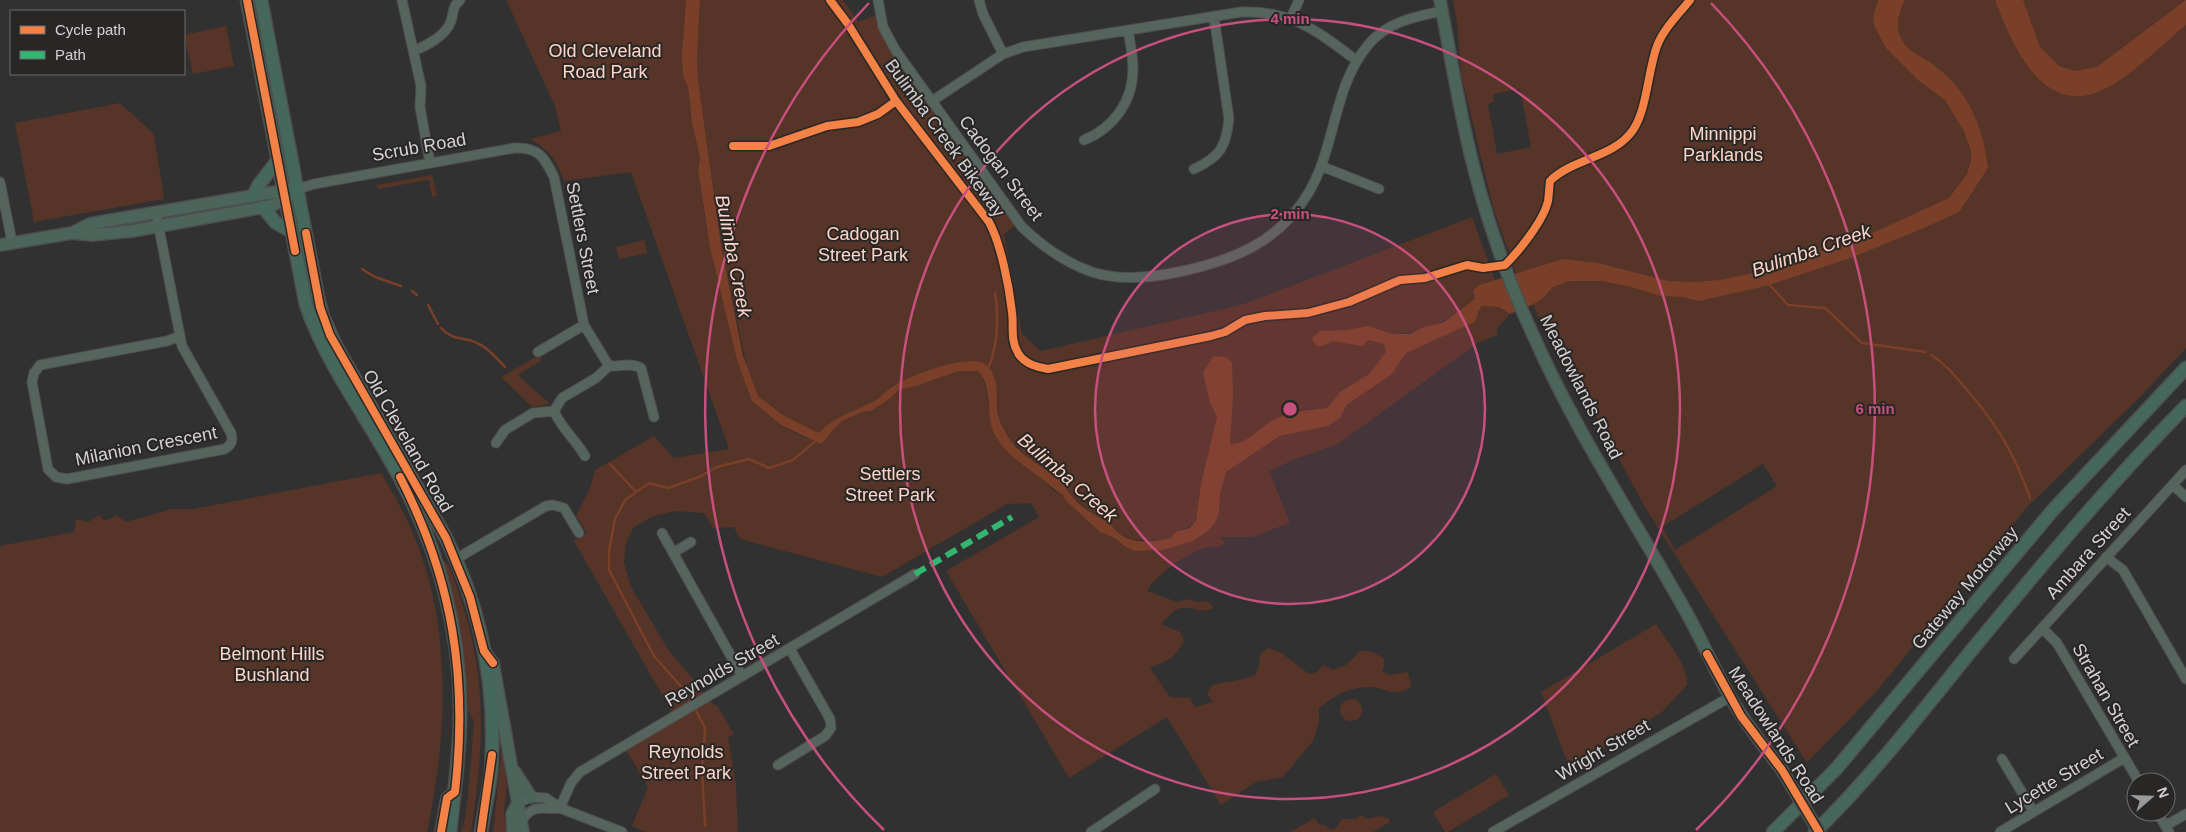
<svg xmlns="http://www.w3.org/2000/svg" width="2186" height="832" font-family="Helvetica,sans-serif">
  <rect width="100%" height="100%" fill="#323131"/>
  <path fill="#563427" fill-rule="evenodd" d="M506,0H686L683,76L688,88L692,123L700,158L698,170L705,218L717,278L752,401L781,425L800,435L808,438L830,435L842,421L862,412L871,411L891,398L898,390L916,386L959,371H978L982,375L987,391L990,421L1053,490L1063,495L1066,501L1100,532L1116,539L1124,546L1134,551L1164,550L1193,541L1207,532L1215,523L1219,513L1220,495L1225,472L1280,436L1328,426L1340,418L1347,405L1392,374L1406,353L1478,312L1482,306L1499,307L1510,314L1497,329V335L1476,344L1338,444L1298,458L1269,471L1290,523L1252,537H1220L1225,543L1221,546C1216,547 1211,546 1206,548C1189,551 1154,576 1147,591L1177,602L1188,599L1197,602L1207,601L1214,608C1201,615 1188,603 1176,610C1171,613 1165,620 1161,624L1180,632L1184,640C1176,658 1168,661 1150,668L1170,697L1190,698L1195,707L1213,702L1207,694L1211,686C1225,680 1241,682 1255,675L1259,665L1260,654L1268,648L1280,652L1309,674L1317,672L1323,665L1333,670L1346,665L1360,651H1371L1383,658L1385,664L1382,671L1389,675L1408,672L1411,687C1389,699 1386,686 1369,687C1345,688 1337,695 1319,708V722L1313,741L1283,777L1256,782L1221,805L1167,717L1069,778L946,571L1039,517L1031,503L1007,504L882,577L740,539L734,527L713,528L704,513L676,511L653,516L633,528L626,543L624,562L631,587L669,651L699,686L705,698L718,707L734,734L728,737L736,784L738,832H646L632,826L648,787L624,746L674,716L574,541L587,533L576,516L590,488L595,470L654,436L674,458L729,449L631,172L564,181C556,159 550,151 530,139L561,131L555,106Z
    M700,0H843L858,21L880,15L883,27L1019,222L1004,234L1022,334L1041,351L1241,305L1472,217L1495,280L1479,285L1473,289L1476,299C1452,318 1423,334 1392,334L1387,352L1369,374L1340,392L1327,408L1303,410L1238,444L1230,445L1198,511C1195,526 1188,528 1175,532L1171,538L1165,540H1140L1130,539L1120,534L1114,527L1099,519L1072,496L1063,483L1046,469L1037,466L1011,441L999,418L993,375L978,361L892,386L882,396L819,433L783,415L758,396L748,373L721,245L698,80L697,57Z
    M1453,0H2186V348L2140,397L2027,507L1875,693L1807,763L1646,509L1552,335L1545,332L1533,305L1522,290L1493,207L1461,74L1457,23ZM1520,89L1531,147L1497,154L1488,104L1494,102L1493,94ZM1763,464L1777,486L1675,550L1662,527Z
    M226,26L234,66L193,74L184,35Z
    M120,103L154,134L164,199L34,222L15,123Z
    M432,175L437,196L432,197L429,180L378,189L377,185Z
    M644,240L647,253L619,259L616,247Z
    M539,355L542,360L518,375L550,404L532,407L501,377Z
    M381,473C389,487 398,501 405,516C453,613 449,729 427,832H0V546L74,532L76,519L88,522L99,515L104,520L113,518L116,515L126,522L172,509H193Z
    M443,560C452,566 455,584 459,594C488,677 484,747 471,832H461L465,819L469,785L474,721L468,710L466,673L460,627Z
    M1656,624C1667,642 1688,664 1687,685L1662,712L1609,744L1571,772L1541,692Z
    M1340 710a11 11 0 1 1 22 0a11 11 0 1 1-22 0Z
    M502,749L507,786L504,812L506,832H493Z
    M1496,774L1509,795L1448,832H1445L1433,812Z
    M1362,815L1367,819L1378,816L1388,818L1390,822L1373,832H1290L1315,818L1319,825H1325L1331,830L1335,829L1342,819H1356Z"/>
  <path fill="#793f29" d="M686,0H700L697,57L698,80L721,245L743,356L758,396L783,415L819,433C834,416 855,412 874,401C882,397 887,389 895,385C911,375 970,353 985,364C1002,377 994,401 999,418C1001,424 1006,432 1009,438C1019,455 1044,467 1058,479C1065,484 1067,491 1072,496C1084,510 1095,515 1109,523C1113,526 1116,531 1120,534C1132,544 1157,542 1171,538L1175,532L1190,528L1196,520L1201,484L1217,417L1210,402L1203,373L1213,356L1226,357L1232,363L1233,395L1230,444C1246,445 1260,427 1274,420C1289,411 1309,410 1327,408L1340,392L1369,374L1386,352L1384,344L1369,340L1362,346L1332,341L1323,346H1316L1312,338L1320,331L1347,330L1368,326L1392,334H1410L1421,328L1444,322L1475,299L1473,290L1479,285L1563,259L1598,263L1668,281L1694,282L1720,280L1758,272L1866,236L1949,198L1967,174L1971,161V151L1964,131L1945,100L1918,80L1886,48L1874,25L1873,17L1878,0H1905C1899,12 1894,27 1902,40C1908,52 1925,58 1935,66C1968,90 1984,129 1988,168L1959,212L1926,227L1851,258L1766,286L1699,301L1682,297L1660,296L1631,287L1602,281H1570L1553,287L1543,298L1532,305L1510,314L1499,307L1482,306L1478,312L1476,320L1472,323L1406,353L1392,374L1347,405L1340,418L1328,426L1280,436L1226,472L1220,495L1219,513L1215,523L1207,532L1193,541L1164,550L1134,551L1124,546L1116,539L1100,532L1066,501L1063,495C1054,490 1049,484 1041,478C1021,464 993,446 990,419C988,402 990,384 978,371H959L916,386L898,390L891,398L871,411L862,412L842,421L821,444L781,425L752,401L737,360L710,247L698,170L700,158L692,123L688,88L683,76L682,56Z
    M1995,0H2023L2040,47L2059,66L2075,71L2097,67L2186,0V25C2160,46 2127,82 2095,93C2039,113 2010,39 1995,0Z"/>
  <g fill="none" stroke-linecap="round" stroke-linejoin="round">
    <path stroke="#793f29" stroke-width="2.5" d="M362,269L375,277L401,286
      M1768,283L1788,305L1825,308L1862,343L1925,352
      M412,291L417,295
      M428,305L438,324
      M441,328C454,342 463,336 477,343C488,347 497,359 505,367
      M1931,355C1946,364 1956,377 1967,390C1997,424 2015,455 2030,498
      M988,369C998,345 999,318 995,292
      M610,464L636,492
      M705,826L702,770L705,728L687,693L654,656L609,570V551L615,519L625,500L649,483L668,488L699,477L717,467L749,459L769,468L793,460L817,440"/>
    <g stroke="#4f4e4e" stroke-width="11">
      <path id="minor" d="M402,0L421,86L420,107L430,163
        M878,0L883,27L896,51L1022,227C1042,246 1066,263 1092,272C1120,281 1150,278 1178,272C1232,261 1280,242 1309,192C1336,146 1333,87 1368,45C1387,22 1414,17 1442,11
        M979,0L983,14L1003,54
        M1291,18L1299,0
        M414,51C427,45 446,36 451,21C454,12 452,7 460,0
        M932,101L1003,54L1023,47L1241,12C1292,10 1317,31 1356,60
        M1084,140C1114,128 1133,101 1133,68C1133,56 1130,42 1128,30
        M1321,166L1379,189
        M1194,169C1220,157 1226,147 1229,119L1214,17
        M0,182L12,242
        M298,189L314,184L514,148C539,147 544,157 554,177L584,325L609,366L596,378L562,398L554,411C561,428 576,440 585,456
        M156,213L180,336L167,341L40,365L34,373L32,382L48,469L56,477L67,479L225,449C232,444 233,441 231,433L182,346L180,336
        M538,352L584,325
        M609,366C620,367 631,362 641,368L654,417
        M496,443L505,430L533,413L554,411
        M2173,485L2186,497
        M662,533L742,676
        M673,553L691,542
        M2106,557L2123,570L2186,679
        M456,559L546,506L553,505L564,508L579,533
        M2042,628L2057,643L2139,782
        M2014,659L2186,470
        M2002,759L2033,811
        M778,765L825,736L831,728L830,719L790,649
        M518,803L531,797L546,798L560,808L622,832
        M560,808L571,783L580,772L915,574
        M2157,812L2169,832
        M521,821C534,803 541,810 560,808
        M2165,826L2186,814
        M1091,832L1155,789
        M1493,832L1730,697
        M2000,832L2124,758"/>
    </g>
    <g stroke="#4f4e4e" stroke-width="14">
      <path id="major" d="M1440,0C1448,42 1455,84 1464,126C1479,198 1503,270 1534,337C1576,432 1634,519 1685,610C1701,638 1714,669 1730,697C1745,723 1764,747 1782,770
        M74,232L90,224L106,221L293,189
        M0,245L72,233L92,235L132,231L270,206L285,200L291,195
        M484,651L493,663L523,832
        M515,772L531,797
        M441,832L447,798L455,792
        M513,832L512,814L518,803"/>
    </g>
    <g stroke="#4f4e4e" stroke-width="15">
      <path id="highway" d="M247,0L306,305C327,366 370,421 400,478C439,550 461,633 460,715C460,754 454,793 450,832
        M261,0L318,298L323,317L335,344L446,538C482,611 497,691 491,772C489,792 484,812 481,832
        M253,196L258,186L277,161
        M263,207L276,223L291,231
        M1773,832L1836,769L2053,510L2186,368
        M1815,832C1872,776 1921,713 1971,651C2040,567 2110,483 2186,406"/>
    </g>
    <use href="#minor" stroke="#56645e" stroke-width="9"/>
    <use href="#major" stroke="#4b655b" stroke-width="11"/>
    <use href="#highway" stroke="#46675c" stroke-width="12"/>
    <g stroke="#4f4e4e" stroke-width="14" stroke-linecap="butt">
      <path id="major-bridge" d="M1782,770L1819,832"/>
    </g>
    <use href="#major-bridge" stroke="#4b655b" stroke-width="11"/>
    <path stroke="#33b770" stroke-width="6" stroke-dasharray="12 6" stroke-linecap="butt" d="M915,574L1012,517"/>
    <g stroke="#292726" stroke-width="11">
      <path id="cycleway" d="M247,0L295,251
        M830,0L848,24L896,101L989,222C1001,244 1009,286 1012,312C1014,326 1010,340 1018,353C1024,364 1037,367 1048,369L1211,336L1225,332L1245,320L1265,316L1308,313L1349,302L1400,280L1425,278L1467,265L1483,268L1505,265C1519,251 1544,220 1548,201C1549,195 1549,188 1550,181C1573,158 1614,158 1633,130C1647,110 1648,70 1657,46C1664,28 1679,14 1690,0
        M733,146H769L827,126L858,122L878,114L896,101
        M306,233L320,307L330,335L446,538L470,597L484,651L493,663
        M400,477C453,580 468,678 455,792L447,798L441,832
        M1707,654L1741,716L1782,770L1819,832
        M481,832L492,755"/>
    </g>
    <use href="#cycleway" stroke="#f48246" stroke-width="8"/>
  </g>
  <circle cx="1290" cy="409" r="195" fill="#c7507f" fill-opacity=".12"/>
  <g fill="none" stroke="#c7507f" stroke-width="2.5">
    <circle cx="1290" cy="409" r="195"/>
    <circle cx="1290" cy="409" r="390"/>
    <path d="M884 830A585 585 0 0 1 869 3M1711 3A585 585 0 0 1 1696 830"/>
  </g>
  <g text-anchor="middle" stroke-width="4" stroke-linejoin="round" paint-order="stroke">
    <g font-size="18" fill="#fed6c7" stroke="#292726">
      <text x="605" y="57">Old Cleveland<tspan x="605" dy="21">Road Park</tspan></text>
      <text x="1723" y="140">Minnippi<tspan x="1723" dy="21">Parklands</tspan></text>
      <text x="863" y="240">Cadogan<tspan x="863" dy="21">Street Park</tspan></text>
      <text x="890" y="480">Settlers<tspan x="890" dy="21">Street Park</tspan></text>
      <text x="272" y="660">Belmont Hills<tspan x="272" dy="21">Bushland</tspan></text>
      <text x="686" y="758">Reynolds<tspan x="686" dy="21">Street Park</tspan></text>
    </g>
    <g font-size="18" fill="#d4d2d2" stroke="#292726">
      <text transform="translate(945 138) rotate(54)" y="6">Bulimba Creek Bikeway</text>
      <text transform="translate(419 147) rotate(-10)" y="6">Scrub Road</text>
      <text transform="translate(1001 168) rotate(53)" y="6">Cadogan Street</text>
      <text transform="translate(583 238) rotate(79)" y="6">Settlers Street</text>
      <text transform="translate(1581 387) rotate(63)" y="6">Meadowlands Road</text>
      <text transform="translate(408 441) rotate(60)" y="6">Old Cleveland Road</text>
      <text transform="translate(146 446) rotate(-11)" y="6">Milanion Crescent</text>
      <text transform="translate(2088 553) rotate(-48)" y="6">Ambara Street</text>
      <text transform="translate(1965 588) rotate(-50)" y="6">Gateway Motorway</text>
      <text transform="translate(722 670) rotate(-30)" y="6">Reynolds Street</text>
      <text transform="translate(2106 695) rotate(60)" y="6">Strahan Street</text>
      <text transform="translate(1776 735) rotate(57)" y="6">Meadowlands Road</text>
      <text transform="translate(1603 750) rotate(-30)" y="6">Wright Street</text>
      <text transform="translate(2054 781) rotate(-31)" y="6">Lycette Street</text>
    </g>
    <g font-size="19" font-style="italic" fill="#fdd4c5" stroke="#292726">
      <text transform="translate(1811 250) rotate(-19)" y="7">Bulimba Creek</text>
      <text transform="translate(734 256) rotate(79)" y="7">Bulimba Creek</text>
      <text transform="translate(1068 477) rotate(41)" y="7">Bulimba Creek</text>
    </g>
  </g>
  <circle cx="1290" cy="409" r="8" fill="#c7507f" stroke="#292726" stroke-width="2.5"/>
  <g font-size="15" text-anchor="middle" font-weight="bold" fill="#c7507f" stroke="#292726" stroke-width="4" stroke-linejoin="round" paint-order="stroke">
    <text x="1290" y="24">4 min</text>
    <text x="1290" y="219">2 min</text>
    <text x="1875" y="414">6 min</text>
  </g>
  <rect x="10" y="10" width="175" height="65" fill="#292726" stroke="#6d6b6b"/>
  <rect x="20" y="26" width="25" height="8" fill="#f48246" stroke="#6d6b6b"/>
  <text x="55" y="35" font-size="15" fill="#d4d2d2">Cycle path</text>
  <rect x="20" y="51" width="25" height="8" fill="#33b770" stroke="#6d6b6b"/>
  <text x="55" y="60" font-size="15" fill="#d4d2d2">Path</text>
  <g transform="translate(2151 797) rotate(70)"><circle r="24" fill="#292726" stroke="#6d6b6b"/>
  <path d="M0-4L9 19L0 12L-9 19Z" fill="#9b9a9a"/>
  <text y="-8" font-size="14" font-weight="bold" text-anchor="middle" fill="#d4d2d2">N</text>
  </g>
</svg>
